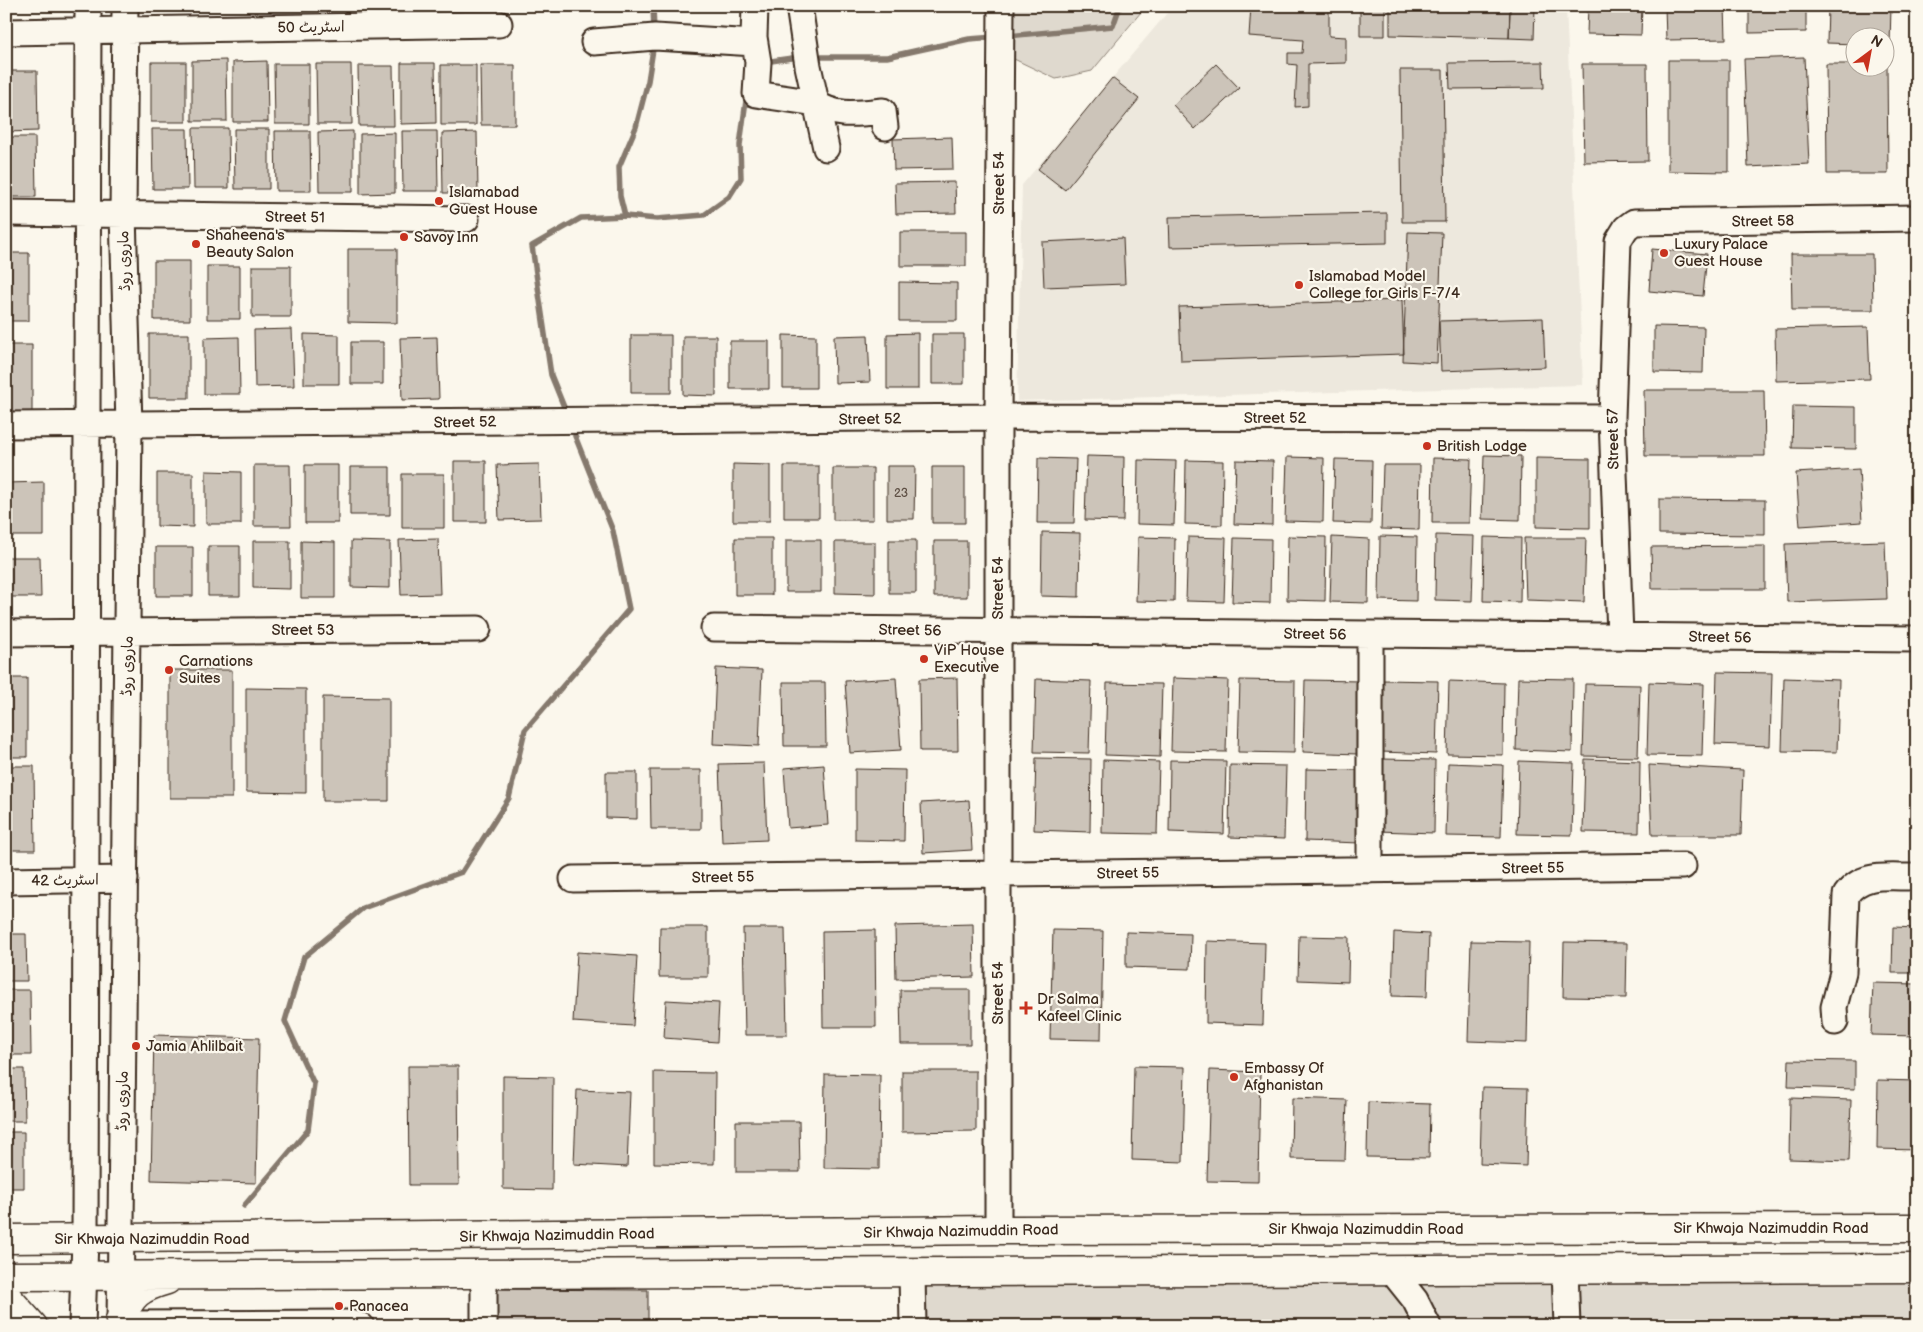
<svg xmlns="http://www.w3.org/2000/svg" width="1923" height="1332" font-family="'Balsamiq Sans','Playpen Sans Arabic',sans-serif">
  <rect width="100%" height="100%" fill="#fbf7ec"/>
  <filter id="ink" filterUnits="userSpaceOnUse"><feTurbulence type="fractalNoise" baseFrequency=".02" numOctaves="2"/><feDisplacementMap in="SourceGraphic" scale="10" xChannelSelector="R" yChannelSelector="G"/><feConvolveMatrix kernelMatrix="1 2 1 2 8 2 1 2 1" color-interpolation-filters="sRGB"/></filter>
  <g filter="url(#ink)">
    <path fill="#ede8dd" d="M1173,6H1566L1583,385L1017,401L1022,185Z"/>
    <path fill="#dfd9ce" stroke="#8d8276" d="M1008,6H1146L1092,71L1056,79L1014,59Z
      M1917,1275V1326H924L923,1284Z"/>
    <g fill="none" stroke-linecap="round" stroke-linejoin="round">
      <path stroke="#85796d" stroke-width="5.5" d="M653,6L654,32
        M1007,36L1113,26L1120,6
        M814,57H887L969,39L995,37
        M764,62L799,57
        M622,216H625L620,196L619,167L636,127L648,81L654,43
        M535,245L532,246L551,375L564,407
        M532,246L581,218L625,216L657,219L704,215L729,197L741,178L740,145L747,93
        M244,1206L308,1130L314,1084L285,1021L304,957L363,908L462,872L509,798L525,730L629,609L613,531L575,436"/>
    </g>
    <path fill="#ccc4b9" stroke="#3b2a1e" d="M1251,6H1329V36L1346,37V63L1308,64V106L1295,107L1297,65L1288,64V53H1302L1303,40L1249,36Z
      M1360,6H1385V36H1360Z
      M1390,6L1510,9L1509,38L1390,35Z
      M1510,6H1535L1534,39L1509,38Z
      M1588,6H1642L1641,35L1587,34Z
      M1665,6H1725L1726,39L1666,40Z
      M1749,6H1806V32L1749,33Z
      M1828,6H1891L1890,45L1886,44V38H1856V44L1827,43Z
      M1804,57L1809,164L1748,167L1744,59Z
      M226,60L227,121H192V61Z
      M1668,60H1729V172L1668,171Z
      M267,61L268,122H233V62Z
      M151,62H186V122H151Z
      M1543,62L1544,88L1450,89L1449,63Z
      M401,63H435L436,123L401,124Z
      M274,64H309V124H275Z
      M316,64H351L352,124H317Z
      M1216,64L1239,88L1195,129L1173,105Z
      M1582,64H1647L1648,161L1584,162Z
      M1826,64H1856V68H1886L1887,64L1888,174H1827Z
      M441,65H476V125H441Z
      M480,65H515V125H481Z
      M358,66H393L394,126H359Z
      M1400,70H1443L1445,222H1402Z
      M6,71H37L38,131L6,132Z
      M1112,78L1139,99L1065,190L1038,169Z
      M193,128H228L229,188H194Z
      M152,129H187L188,189H153Z
      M234,129H269V189H235Z
      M275,131H310L311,191H276Z
      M353,131V192H319L318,132Z
      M402,131H437L438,191H403Z
      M477,132L478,193H443L442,133Z
      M395,133V193L360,194V134Z
      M6,137H35L36,197H6Z
      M952,137L953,169L894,170L893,139Z
      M955,182L956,213L896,214L895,183Z
      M1387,213V243L1170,247L1169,217Z
      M900,232H966V266H900Z
      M1408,232L1442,233L1437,363L1403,361Z
      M1123,238L1125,284L1044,287L1042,242Z
      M348,249H397V323L348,322Z
      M1652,249L1707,254L1703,296L1649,291Z
      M6,253H29V321H6Z
      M1791,254H1872L1873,310H1792Z
      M154,261H190V320H154Z
      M207,266H240V319H207Z
      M252,266H291V317H252Z
      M899,282L957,283V321H899Z
      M1402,300L1404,354L1181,361L1179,307Z
      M1543,318L1545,367L1441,371L1439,321Z
      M1654,326L1704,327L1703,373L1654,372Z
      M1868,327L1870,379L1776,381L1775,329Z
      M292,329L294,386L255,387L254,330Z
      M918,333V389H887V334Z
      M149,334H189V398H149Z
      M304,334L339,335V384H304Z
      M932,334H964V384H932Z
      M631,335H671V393H631Z
      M783,335L816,336V388H783Z
      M868,335L870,382L835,383L834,336Z
      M683,336H716V396L683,395Z
      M239,337L240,394H204V338Z
      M437,337L439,399L402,400L400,338Z
      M730,341H769V389H730Z
      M351,342H383V384H351Z
      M6,345H32V414H6Z
      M1644,390H1764L1765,456H1645Z
      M1793,406L1856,407V449L1792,448Z
      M1484,455L1521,456L1520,520L1482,519Z
      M1087,456L1124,457L1123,521L1085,520Z
      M1287,457L1324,458L1323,522L1285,521Z
      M1038,458L1076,459L1074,523H1037Z
      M1433,458L1471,459L1469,523H1432Z
      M1536,458L1590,459V528L1536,527Z
      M1335,459L1372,460L1371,524L1333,523Z
      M1138,460L1176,461L1174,525L1137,524Z
      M1186,460L1223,461L1222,525L1185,524Z
      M1236,460L1273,461L1272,525L1234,524Z
      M454,461H486V522H454Z
      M539,464L541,519L499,520L497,465Z
      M733,464L770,465V521H733Z
      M254,465H290L291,526H254Z
      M305,465H338V523H305Z
      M1383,465H1420L1419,530L1381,529Z
      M784,466H819V518H784Z
      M887,466H915L914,519H887Z
      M350,467H390V515H350Z
      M932,467H965V523H932Z
      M833,468H873V520H833Z
      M1859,469L1862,522L1800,526L1796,473Z
      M206,471L241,472V524H206Z
      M157,473H193V527L157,526Z
      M402,474H444V528H402Z
      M44,482V536H6V483Z
      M1659,499L1765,500V535L1659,534Z
      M1042,532L1080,533L1079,597L1041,596Z
      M1436,535L1474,536L1472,601L1435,600Z
      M1288,536L1326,537L1325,601L1287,600Z
      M1380,536L1417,537L1416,601L1379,600Z
      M1138,537L1175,538L1174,602L1136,601Z
      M1188,537L1226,538L1224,602L1186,601Z
      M1332,537L1369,539L1368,603L1330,602Z
      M1484,537L1521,538L1520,602L1483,601Z
      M735,538H772V595H735Z
      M1234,538L1271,539L1270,603L1232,602Z
      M1524,538H1586L1584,602L1526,600Z
      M438,539L440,594L401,595L399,540Z
      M786,540H821V592H786Z
      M889,540H916V593H889Z
      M253,541H290V589L253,588Z
      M301,541L335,542V598H301Z
      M351,541L390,542V588L351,587Z
      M934,541H967V597H934Z
      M1885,541L1887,599L1787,602L1785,544Z
      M835,542H875V594L835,593Z
      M208,546H240V596H208Z
      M1765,546V589H1652L1651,547Z
      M156,547H193V596H156Z
      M6,557H40L41,597H6Z
      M716,668L762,670L759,746L713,744Z
      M170,670H232V798H170Z
      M1717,672L1772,673L1770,746L1715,744Z
      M6,678H27V757H6Z
      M896,678L901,750L850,753L845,681Z
      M957,678L958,751H920L919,679Z
      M1173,678L1228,680L1226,752L1171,751Z
      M1518,678L1573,679L1572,752L1516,750Z
      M1784,678L1839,680L1837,752L1782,751Z
      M1036,679L1091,681L1089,753L1034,752Z
      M1240,680L1295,681L1294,753L1238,752Z
      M1305,680L1360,681L1358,754L1303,752Z
      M1383,680L1438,681L1436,754L1381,752Z
      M1449,681L1504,683L1503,755L1447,754Z
      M783,682H825L826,746H784Z
      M1649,682L1704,684L1702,756L1647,755Z
      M1107,683L1162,684L1160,757L1105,755Z
      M1585,684L1640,685L1638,757L1583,756Z
      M246,688L306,689V793L246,792Z
      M323,697L389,698V801H323Z
      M1036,758L1091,759L1090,832L1034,830Z
      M1380,759L1435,760L1434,833L1378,831Z
      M1585,759L1640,761L1639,833L1583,832Z
      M1103,760L1159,762L1157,834L1102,833Z
      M1170,760L1226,761L1224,834L1169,832Z
      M1519,761L1574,763L1572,835L1517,834Z
      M764,763L767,840L722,842L719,764Z
      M1448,763L1503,765L1501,837L1446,836Z
      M824,765L828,825L788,828L784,768Z
      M1230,765L1286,766L1284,839L1229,837Z
      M1649,765L1743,770L1741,835H1652Z
      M6,766H34L35,850H6Z
      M855,769L905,770L904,841L855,840Z
      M1306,769L1362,770L1360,843L1305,841Z
      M650,770H701V829H651Z
      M606,772H637V819L606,818Z
      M969,800L972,850L923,853L921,803Z
      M973,924L974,977L896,979L895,926Z
      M660,927H708V977H659Z
      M1893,927L1917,928V973H1892Z
      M743,928H785L787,1035H745Z
      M875,930L876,1027H823L822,931Z
      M1053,930L1103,931L1101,1040L1050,1039Z
      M1126,932L1191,934L1190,969L1126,967Z
      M1394,932L1429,934L1427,997L1392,996Z
      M6,934H26L27,981H6Z
      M1299,936L1349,937L1348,982L1298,980Z
      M1207,941L1265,943L1263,1025L1206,1023Z
      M1471,941L1529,942L1527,1043L1468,1041Z
      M1564,942L1627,943L1626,998L1563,997Z
      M577,952L637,956L633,1026L573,1022Z
      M1873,983L1917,984V1036L1871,1035Z
      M6,990H30L31,1055H6Z
      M900,990H970V1044H901Z
      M666,1000L719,1003L717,1042L664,1038Z
      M154,1035L259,1038L256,1183L151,1180Z
      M1789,1060L1855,1061V1089L1788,1087Z
      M408,1066H458L459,1185H409Z
      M1134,1066L1185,1067L1183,1162L1132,1160Z
      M6,1069H24L25,1121H6Z
      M1210,1070L1260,1072L1258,1182L1207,1181Z
      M902,1071H976V1131L902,1132Z
      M654,1072L715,1073L714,1164L654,1163Z
      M825,1074L880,1075L879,1169L824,1168Z
      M503,1076L553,1077L552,1190L503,1189Z
      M1878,1080L1917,1081V1150L1877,1149Z
      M1482,1087L1528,1088L1526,1166L1480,1164Z
      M577,1090L630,1092L627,1167L574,1164Z
      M1292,1098L1347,1100L1345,1160L1291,1159Z
      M1790,1098L1851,1100L1849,1161L1789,1159Z
      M1368,1102L1430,1104L1429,1158L1367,1157Z
      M736,1121H799L800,1172H736Z
      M6,1132H24V1188H6Z
      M495,1289L648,1290V1326H496Z"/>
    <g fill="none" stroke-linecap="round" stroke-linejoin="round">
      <g stroke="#3b2a1e" stroke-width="29">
        <path id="minor" d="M755,6L754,37L758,62L756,94L816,103C834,118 862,113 883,111L885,127
          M799,6L808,66L826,148
          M6,32L499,24
          M594,42L655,37L755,43
          M6,213L466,219
          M6,425L998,417L1612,418
          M714,628L1917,639
          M6,633L478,629
          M1370,634V870
          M1620,636L1612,418L1618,241L1626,228L1634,222L1917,218
          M573,879L1683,866
          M6,881L125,879
          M1835,1022L1834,1007L1843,972L1846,895C1863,871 1889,878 1917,877
          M998,1230V417L1001,6
          M1565,1269L1567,1326
          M1391,1270L1415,1300L1428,1326
          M912,1273L913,1326
          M484,1275V1326
          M120,1324L349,1323L361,1326
          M82,1326L85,1240L88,6
          M120,1326L129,425L123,214L125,6"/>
      </g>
      <g stroke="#3b2a1e" stroke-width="31">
        <path id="major" d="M6,1239L998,1230L1917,1228
          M6,1276L1917,1268
          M6,1296L33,1326
          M120,1320C132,1294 139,1288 167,1280"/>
      </g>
      <use href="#minor" stroke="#fbf7ec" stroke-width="25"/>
      <use href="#major" stroke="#fbf7ec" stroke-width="28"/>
    </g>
  </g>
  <g fill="#c8321e" stroke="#fbf7ec" stroke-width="2">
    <circle cx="439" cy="201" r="5"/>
    <circle cx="404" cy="237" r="5"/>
    <circle cx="196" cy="244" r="5"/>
    <circle cx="1664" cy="253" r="5"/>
    <circle cx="1299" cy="285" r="5"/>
    <circle cx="1427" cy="446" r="5"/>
    <circle cx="924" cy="659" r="5"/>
    <circle cx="169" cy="670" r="5"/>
    <path d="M1023.5 1000.5h5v5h5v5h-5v5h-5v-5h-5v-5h5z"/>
    <circle cx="136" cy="1046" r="5"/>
    <circle cx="1234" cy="1077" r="5"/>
    <circle cx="339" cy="1306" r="5"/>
  </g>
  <g text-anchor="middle" stroke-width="4.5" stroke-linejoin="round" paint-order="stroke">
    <g font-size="12" fill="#5f5045">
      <text x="901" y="497">23</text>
    </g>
    <g font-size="15" fill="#3b2a1e" stroke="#fbf7ec">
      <text transform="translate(311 27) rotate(-1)" y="5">اسٹریٹ 50</text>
      <text transform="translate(999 183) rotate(-90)" y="5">Street 54</text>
      <text transform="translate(295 217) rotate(1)" y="5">Street 51</text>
      <text transform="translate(1763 221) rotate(-1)" y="5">Street 58</text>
      <text transform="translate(124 261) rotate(-92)" y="5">ماروی روڈ</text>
      <text x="1275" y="423">Street 52</text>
      <text transform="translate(870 419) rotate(-1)" y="5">Street 52</text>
      <text transform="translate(465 422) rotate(-1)" y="5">Street 52</text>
      <text transform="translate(1613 439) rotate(-91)" y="5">Street 57</text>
      <text transform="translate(998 588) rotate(-90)" y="5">Street 54</text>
      <text x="303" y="635">Street 53</text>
      <text transform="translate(910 630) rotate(1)" y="5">Street 56</text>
      <text transform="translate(1315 634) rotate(1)" y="5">Street 56</text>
      <text transform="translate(1720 637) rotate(1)" y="5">Street 56</text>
      <text transform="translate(127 666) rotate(-89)" y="5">ماروی روڈ</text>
      <text transform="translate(1533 868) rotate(-1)" y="5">Street 55</text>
      <text transform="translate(1128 873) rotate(-1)" y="5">Street 55</text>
      <text transform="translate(723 877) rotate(-1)" y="5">Street 55</text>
      <text transform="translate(65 880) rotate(-1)" y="5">اسٹریٹ 42</text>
      <text transform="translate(998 993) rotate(-90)" y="5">Street 54</text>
      <text transform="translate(122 1101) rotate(-89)" y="5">ماروی روڈ</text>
      <text x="1771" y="1233">Sir Khwaja Nazimuddin Road</text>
      <text x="1366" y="1234">Sir Khwaja Nazimuddin Road</text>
      <text transform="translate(961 1231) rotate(-1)" y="5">Sir Khwaja Nazimuddin Road</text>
      <text transform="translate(557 1235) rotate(-1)" y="5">Sir Khwaja Nazimuddin Road</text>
      <text x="152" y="1244">Sir Khwaja Nazimuddin Road</text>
    </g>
    <g font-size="15" fill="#3b2a1e" stroke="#fbf7ec" text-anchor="start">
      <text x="449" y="197">Islamabad<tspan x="449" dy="17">Guest House</tspan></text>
      <text x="206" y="240">Shaheena's<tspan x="206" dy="17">Beauty Salon</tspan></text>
      <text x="414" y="242">Savoy Inn</text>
      <text x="1674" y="249">Luxury Palace<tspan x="1674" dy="17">Guest House</tspan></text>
      <text x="1309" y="281">Islamabad Model<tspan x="1309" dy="17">College for Girls F-7/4</tspan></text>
      <text x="1437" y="451">British Lodge</text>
      <text x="934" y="655">ViP House<tspan x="934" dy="17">Executive</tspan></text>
      <text x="179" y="666">Carnations<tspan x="179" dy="17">Suites</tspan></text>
      <text x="1037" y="1004">Dr Salma<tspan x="1037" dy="17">Kafeel Clinic</tspan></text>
      <text x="146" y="1051">Jamia Ahlilbait</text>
      <text x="1244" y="1073">Embassy Of<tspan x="1244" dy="17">Afghanistan</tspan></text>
      <text x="349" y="1311">Panacea</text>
    </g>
  </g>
  <rect width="1923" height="1332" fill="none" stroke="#fbf7ec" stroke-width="25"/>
  <rect x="12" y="12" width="1898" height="1307" fill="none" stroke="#3b2a1e" stroke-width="2" filter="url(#ink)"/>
  <g transform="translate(1870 52) rotate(32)"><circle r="24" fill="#fbf7ec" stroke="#aea59a"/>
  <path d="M0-4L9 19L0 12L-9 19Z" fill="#c8321e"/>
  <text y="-8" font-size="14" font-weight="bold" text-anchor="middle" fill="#3b2a1e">N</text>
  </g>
</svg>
